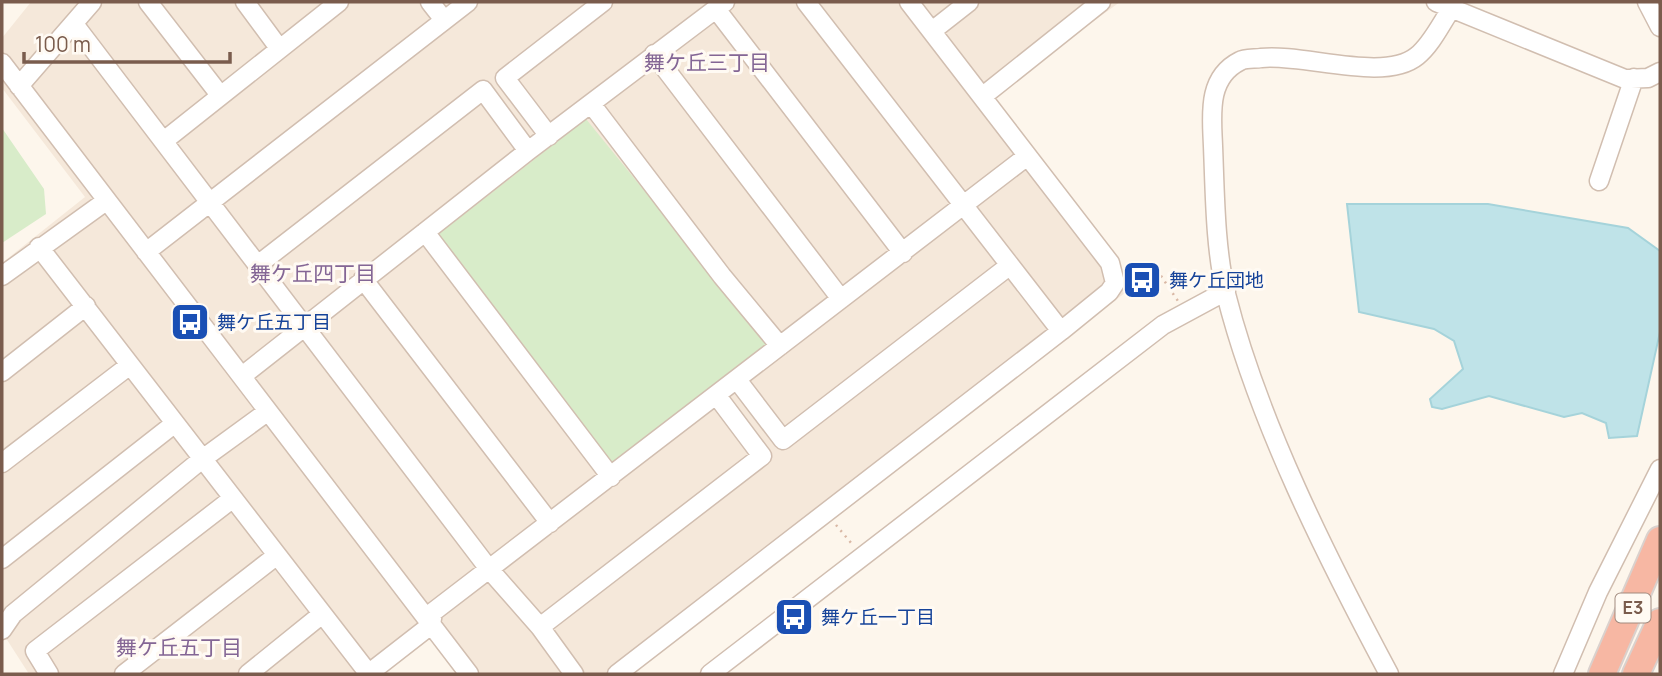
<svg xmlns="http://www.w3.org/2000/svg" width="1662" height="676" font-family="Manrope,'Noto Sans JP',sans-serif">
  <rect width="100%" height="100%" fill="#fdf6ec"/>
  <path fill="#f5e8da" d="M31,2H1120L990,96L1134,286L623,674H461L432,636L383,674H29L2,632V263L85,197L2,88V38Z"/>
  <path fill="#d8ecc9" d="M586,119L769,344L613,463L435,237Z
    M2,128L44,189L46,214L2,243Z"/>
  <path fill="#bfe3e8" stroke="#a5d3da" stroke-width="2" d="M1347,204H1488L1628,228L1660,251V332L1637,436L1609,438L1606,423L1582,413L1564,417L1489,396L1442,409L1432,407L1430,399L1463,369L1454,341L1434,329L1359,312Z"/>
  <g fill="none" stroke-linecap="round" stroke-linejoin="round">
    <g stroke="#d1beb0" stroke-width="21">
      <path id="minor" d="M148,2L220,95
        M245,2L279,48
        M430,2L444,20
        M806,2L1061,331
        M1436,2L1625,79L1648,78L1660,72
        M1647,2L1660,27
        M716,9L903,253
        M74,24L489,569L540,627L574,674
        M932,31L969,2
        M654,54L841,299
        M2,63L469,674
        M19,86L92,2
        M983,96L1101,2
        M592,105L722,276L780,346
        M549,136L505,78L603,2
        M165,140L339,2
        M1599,181L1634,78
        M425,232L611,477
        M39,247L369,674
        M146,252L468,2
        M259,264L483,90L528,151
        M2,276L106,201
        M363,279L550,523
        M2,372L86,306
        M242,376L528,151L725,2
        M738,381L783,440L1009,266
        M2,463L130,365
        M2,559L174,424
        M540,627L762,456L717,396
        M2,630L13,614L201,460L267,412
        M49,674L35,651L232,499
        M124,674L276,556
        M248,674L321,615
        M368,674L431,625L433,612L1026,157
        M617,674L1061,331L1109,292L1115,283L1110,263L909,2
        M710,674L1163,325L1226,291
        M1389,674C1327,558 1258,421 1226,294C1215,247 1215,195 1213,146C1212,117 1206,78 1240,61C1245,58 1255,59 1261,58C1303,53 1384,83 1417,56C1431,45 1441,24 1451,9
        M1563,674L1598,592L1660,469"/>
    </g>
    <g stroke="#dad1cd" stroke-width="30">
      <path id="highway" d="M1602,674L1660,540
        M1636,674L1660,622"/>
    </g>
    <path stroke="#d9b8a5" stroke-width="2.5" stroke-dasharray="2 5" stroke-linecap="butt" d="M1157,270L1178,301
      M836,525L852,544"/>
    <use href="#minor" stroke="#fff" stroke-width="18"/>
    <use href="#highway" stroke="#f7b7a3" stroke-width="26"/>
  </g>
  <defs>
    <g id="bus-square" transform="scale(2.0125)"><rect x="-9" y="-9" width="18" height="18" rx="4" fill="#1a4fb4" stroke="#fffaf3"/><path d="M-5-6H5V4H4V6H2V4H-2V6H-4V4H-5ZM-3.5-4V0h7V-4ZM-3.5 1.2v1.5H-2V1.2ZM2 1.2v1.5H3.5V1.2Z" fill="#fff"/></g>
  </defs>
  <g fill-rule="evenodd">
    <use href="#bus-square" x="1142" y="280"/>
    <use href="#bus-square" x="190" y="322"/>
    <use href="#bus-square" x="794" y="617"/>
  </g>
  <g text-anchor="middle" stroke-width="6" stroke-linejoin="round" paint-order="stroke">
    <rect fill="#fffaf3" stroke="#a28b7f" stroke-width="2" x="1615.5" y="593.5" width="35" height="29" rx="5"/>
    <g font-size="18" font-weight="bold" fill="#7a5c4d">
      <text x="1633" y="614">E3</text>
    </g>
    <g font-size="19" fill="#164399" stroke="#fffaf3" text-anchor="start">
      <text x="1169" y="287">舞ケ丘団地</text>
      <text x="217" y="329">舞ケ丘五丁目</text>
      <text x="821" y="624">舞ケ丘一丁目</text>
    </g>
    <g font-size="21" fill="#846695" stroke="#fffaf3">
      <text x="707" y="70">舞ケ丘三丁目</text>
      <text x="313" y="281">舞ケ丘四丁目</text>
      <text x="179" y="655">舞ケ丘五丁目</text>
    </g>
  </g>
  <rect width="1662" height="676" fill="none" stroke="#7a5c4d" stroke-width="7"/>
  <path d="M24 52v10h206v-10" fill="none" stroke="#7a5c4d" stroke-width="3.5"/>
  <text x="35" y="52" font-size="21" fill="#7a5c4d" stroke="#fffaf3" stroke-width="5" paint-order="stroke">100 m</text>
</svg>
